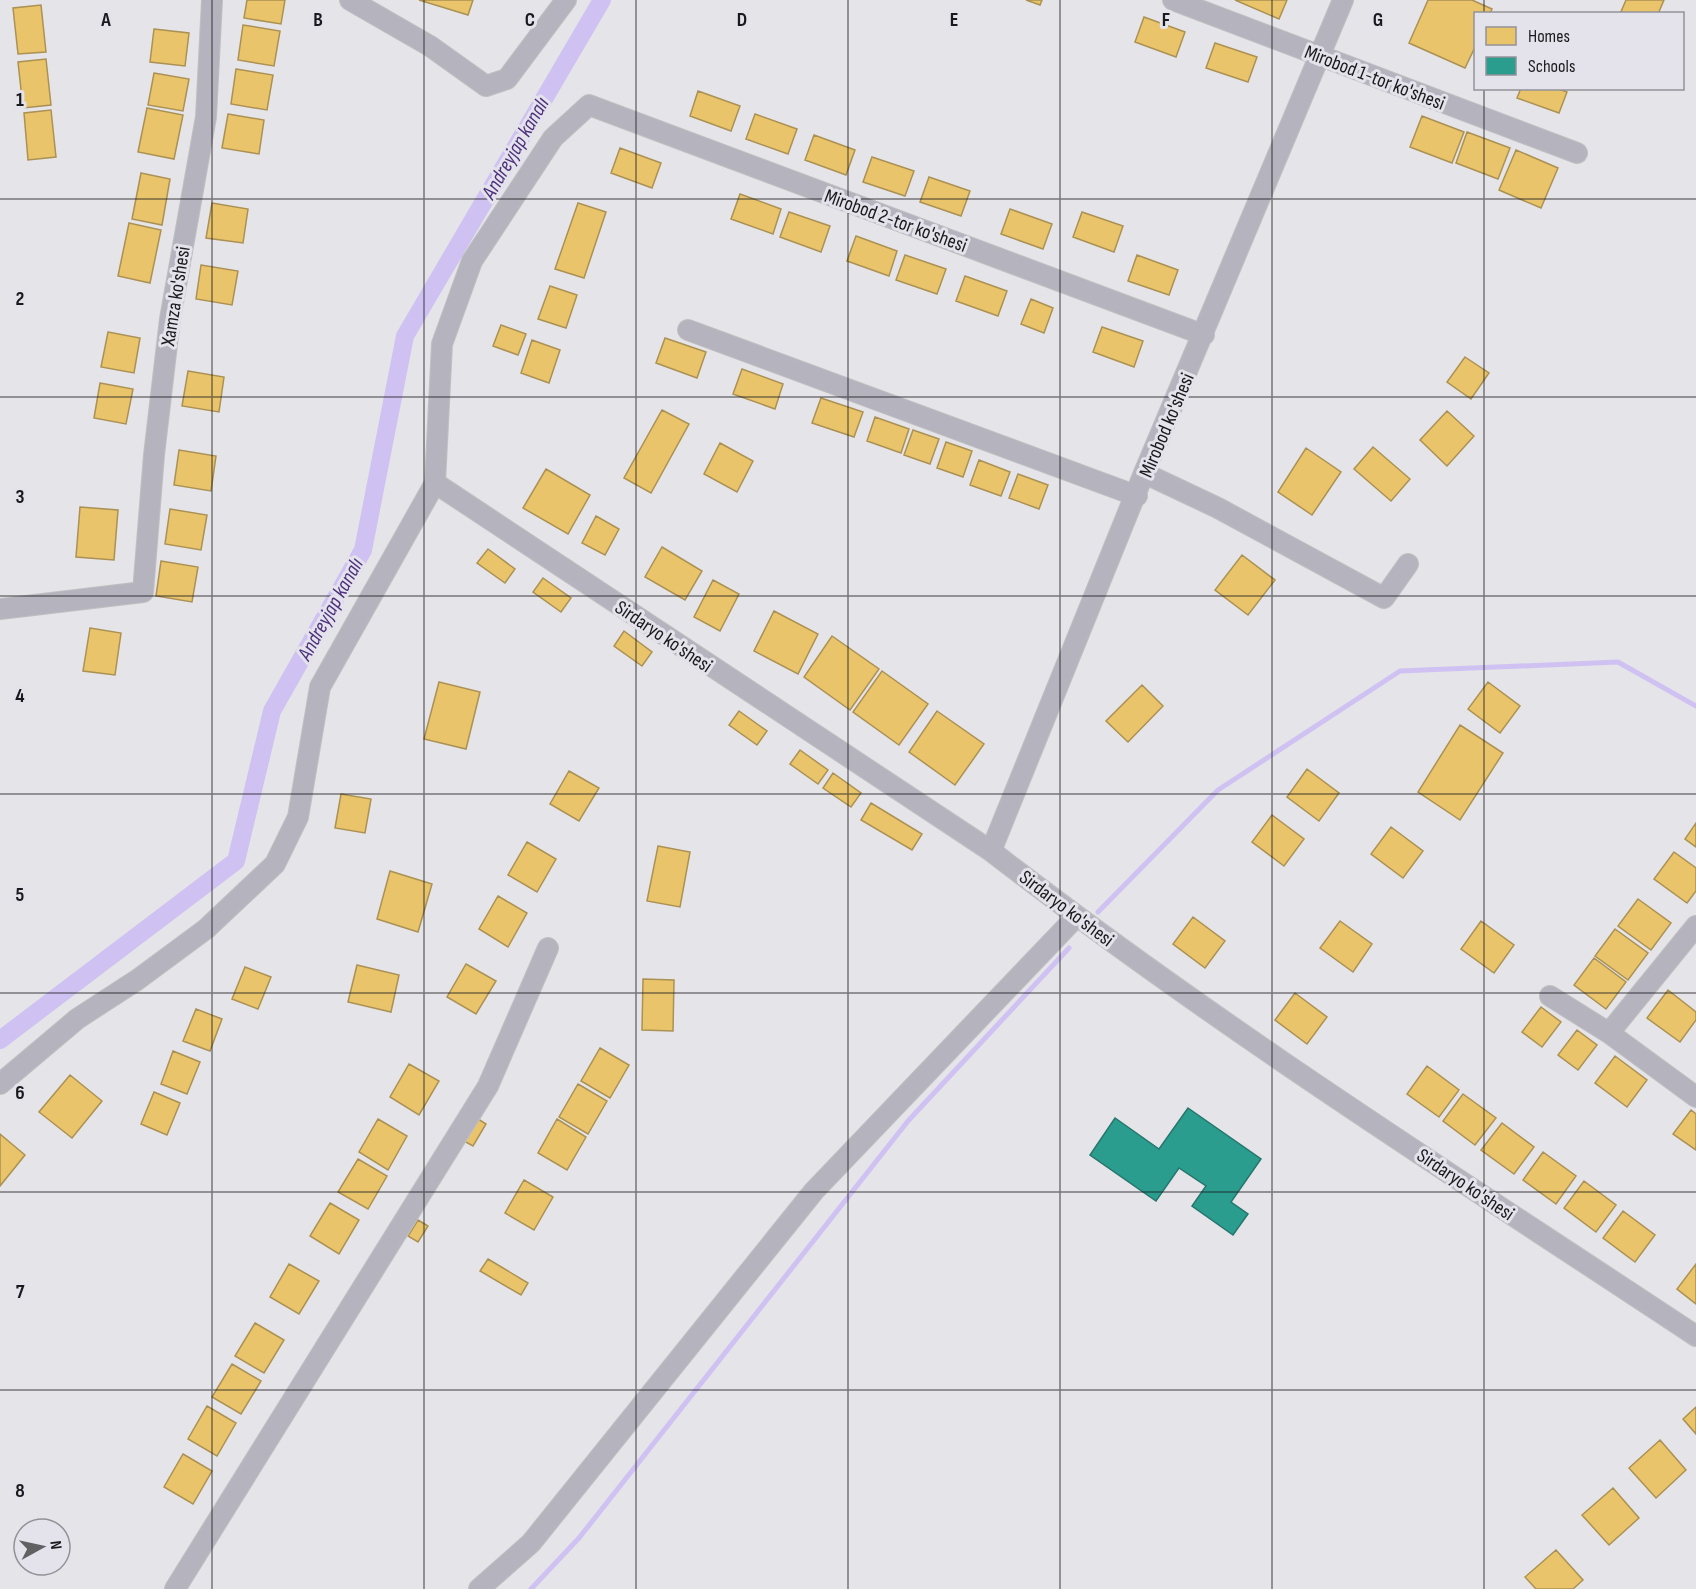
<svg xmlns="http://www.w3.org/2000/svg" width="1696" height="1589" font-family="'Sofia Sans Condensed',sans-serif">
  <rect width="100%" height="100%" fill="#e5e4e8"/>
  <path fill="#e9c46a" stroke="#ab9153" stroke-width="1.5" d="M247,0H285L281,24L244,18Z
    M419,0H473L468,15Z
    M1026,0H1042L1040,5Z
    M1235,0H1287L1279,19Z
    M1428,0H1472L1492,9L1490,14H1476V45L1465,68L1409,43Z
    M1626,0H1664L1658,14H1620Z
    M41,5L46,52L18,54L13,8Z
    M1144,17L1185,32L1176,57L1135,42Z
    M243,25L280,31L274,66L238,60Z
    M154,29L189,33L185,66L150,62Z
    M1215,43L1257,57L1248,82L1206,68Z
    M46,59L51,105L23,108L18,62Z
    M236,69L273,75L267,110L231,104Z
    M154,73L189,79L183,111L148,105Z
    M1521,88H1556L1567,92L1559,113L1517,98Z
    M698,91L740,106L731,131L690,116Z
    M147,108L183,115L174,159L138,152Z
    M51,110L56,157L28,160L24,113Z
    M228,114L264,120L259,154L222,148Z
    M755,114L797,129L788,154L746,139Z
    M1422,116L1464,132L1452,163L1410,147Z
    M1467,132L1510,148L1498,179L1456,163Z
    M814,135L855,150L846,175L805,160Z
    M620,148L661,163L652,188L611,173Z
    M1516,150L1558,168L1541,208L1499,190Z
    M872,157L914,171L905,196L863,182Z
    M141,173L170,179L162,225L132,219Z
    M929,177L970,191L961,216L920,202Z
    M740,194L781,209L773,234L731,219Z
    M212,203L248,209L243,243L206,238Z
    M578,203L606,212L584,278L555,269Z
    M1010,209L1052,224L1043,249L1001,234Z
    M789,212L830,226L821,252L780,237Z
    M1082,212L1123,226L1114,252L1073,237Z
    M129,223L161,230L150,283L118,276Z
    M856,236L897,251L889,276L847,261Z
    M905,255L946,269L937,294L896,280Z
    M1137,255L1178,270L1169,295L1128,281Z
    M201,265L238,271L232,305L196,299Z
    M965,276L1007,291L998,316L956,301Z
    M550,286L577,295L566,328L538,319Z
    M1031,299L1053,308L1044,333L1021,324Z
    M501,325L526,334L518,355L493,346Z
    M1102,327L1143,341L1134,367L1093,352Z
    M108,332L140,338L134,373L101,367Z
    M665,338L706,352L697,378L656,363Z
    M532,340L560,350L549,383L521,373Z
    M1465,357L1489,373L1471,399L1447,382Z
    M742,369L783,384L775,409L733,394Z
    M188,371L224,377L219,412L182,406Z
    M100,383L133,389L126,424L94,418Z
    M821,398L863,412L854,437L812,423Z
    M662,410L689,424L651,493L624,478Z
    M1447,411L1474,436L1447,466L1420,440Z
    M875,417L909,429L901,453L867,441Z
    M913,430L939,439L930,464L904,455Z
    M946,442L972,451L963,477L937,468Z
    M720,443L753,461L737,492L704,474Z
    M1373,447L1410,479L1391,501L1354,469Z
    M1306,448L1341,472L1312,515L1278,492Z
    M179,450L216,456L211,491L174,485Z
    M979,460L1010,472L1001,496L970,485Z
    M546,469L590,495L568,534L523,508Z
    M1018,474L1048,485L1039,509L1009,498Z
    M80,507L118,510L114,560L76,557Z
    M170,509L207,515L201,550L165,544Z
    M596,516L619,529L605,555L582,543Z
    M662,547L702,571L685,600L645,577Z
    M488,549L515,569L505,583L477,563Z
    M1242,555L1275,580L1248,615L1215,590Z
    M161,561L198,567L192,602L156,596Z
    M543,578L571,598L561,612L533,592Z
    M713,580L739,594L720,631L694,617Z
    M774,611L818,634L798,674L754,651Z
    M90,628L121,633L115,675L83,671Z
    M624,631L652,652L642,666L614,646Z
    M832,636L879,669L850,710L804,677Z
    M882,671L928,704L899,745L853,712Z
    M439,682L480,692L466,749L424,739Z
    M1488,682L1520,706L1500,733L1468,709Z
    M1142,685L1163,706L1128,742L1106,721Z
    M739,711L767,731L757,745L729,725Z
    M937,711L984,744L955,785L909,752Z
    M1460,725L1503,753L1460,820L1418,792Z
    M800,750L828,770L818,784L790,764Z
    M1307,769L1339,793L1319,821L1287,797Z
    M569,771L599,788L579,821L550,804Z
    M833,773L861,793L851,807L823,788Z
    M341,794L371,799L365,833L335,828Z
    M871,803L922,834L912,850L861,820Z
    M1272,815L1304,839L1284,866L1252,842Z
    M1696,823V847L1685,839Z
    M1391,827L1423,851L1403,878L1371,854Z
    M527,842L556,859L537,892L508,875Z
    M658,846L690,852L680,907L647,901Z
    M1674,852L1696,868V891L1687,903L1654,879Z
    M390,871L432,884L418,932L377,919Z
    M498,896L527,913L508,947L479,929Z
    M1638,899L1671,923L1651,950L1618,926Z
    M1193,917L1225,941L1205,968L1173,944Z
    M1340,921L1372,944L1353,972L1320,948Z
    M1481,921L1514,945L1494,973L1461,949Z
    M1615,929L1648,953L1628,980L1595,956Z
    M1594,958L1626,982L1606,1009L1574,985Z
    M466,964L496,981L476,1014L447,997Z
    M357,965L399,975L391,1012L348,1002Z
    M245,967L271,977L258,1009L232,999Z
    M643,979L674,980L673,1031L642,1030Z
    M1668,990L1696,1012V1020L1680,1042L1647,1018Z
    M1295,993L1327,1017L1307,1044L1275,1020Z
    M1541,1007L1561,1022L1542,1047L1522,1032Z
    M196,1009L222,1019L210,1051L183,1041Z
    M1577,1030L1597,1045L1578,1070L1558,1055Z
    M600,1048L629,1065L610,1098L581,1081Z
    M173,1051L200,1062L187,1094L161,1084Z
    M1615,1056L1647,1080L1627,1107L1595,1083Z
    M409,1064L439,1081L419,1115L390,1097Z
    M1427,1066L1459,1090L1439,1117L1407,1094Z
    M70,1075L102,1101L72,1138L39,1112Z
    M578,1084L607,1101L588,1134L559,1117Z
    M154,1092L180,1103L167,1135L141,1124Z
    M1463,1094L1496,1118L1475,1145L1443,1121Z
    M1691,1110L1696,1114V1150L1673,1134Z
    M475,1117L486,1124L473,1146L462,1140Z
    M378,1119L407,1136L388,1170L359,1152Z
    M557,1119L586,1137L567,1170L538,1153Z
    M1502,1123L1534,1147L1514,1174L1481,1150Z
    M0,1134L25,1155L0,1186Z
    M1543,1152L1576,1176L1556,1204L1523,1180Z
    M358,1159L387,1176L368,1209L338,1192Z
    M524,1180L553,1197L534,1230L505,1213Z
    M1584,1181L1616,1205L1596,1232L1564,1208Z
    M330,1203L359,1220L339,1254L310,1236Z
    M1623,1211L1655,1235L1635,1262L1603,1238Z
    M418,1220L428,1226L418,1242L408,1236Z
    M488,1259L528,1283L521,1295L480,1271Z
    M289,1264L319,1281L299,1314L270,1297Z
    M1696,1264V1304L1677,1289Z
    M255,1323L284,1340L264,1373L235,1356Z
    M232,1364L261,1381L241,1414L212,1397Z
    M207,1406L236,1423L217,1456L188,1439Z
    M1696,1407V1434L1683,1419Z
    M1660,1440L1686,1470L1656,1498L1629,1468Z
    M183,1454L212,1471L193,1504L164,1487Z
    M1613,1488L1639,1518L1609,1545L1582,1515Z
    M1556,1550L1583,1580L1573,1589H1536L1525,1577Z"/>
  <path fill="#2a9d8f" stroke="#25766d" stroke-width="1.5" d="M1188,1108L1261,1159L1231,1202L1248,1214L1233,1235L1192,1206L1206,1186L1179,1168L1156,1201L1090,1155L1115,1118L1159,1149Z"/>
  <g fill="none" stroke-linecap="round" stroke-linejoin="round">
    <path stroke="#cfc2f2" stroke-width="5" d="M1098,912L1218,790L1400,671L1618,662L1696,706
      M531,1589L579,1538L908,1121L1069,948"/>
    <path stroke="#cfc2f2" stroke-width="18" d="M0,1040L236,861L272,711L363,550L405,336L602,0"/>
    <g stroke="#c0c0c3" stroke-width="22">
      <path id="minor" d="M350,0L430,46L486,86L507,79L566,0
        M1173,0L1577,153
        M688,330L1137,496
        M1144,473L1218,508L1384,598L1408,564
        M435,483L991,851C1217,1026 1459,1179 1696,1336
        M0,609L143,592L154,455L170,319L206,117L212,0
        M991,851L1144,473L1343,0
        M1550,996L1609,1033L1696,1097
        M1609,1033L1696,926
        M0,1084L77,1019L137,980L206,929L275,864L298,817L320,687L435,483L442,344L472,261L553,138L589,105L1204,335
        M175,1589L488,1086L548,948
        M479,1589L531,1543L814,1191L1076,917"/>
    </g>
    <use href="#minor" stroke="#b5b3bd" stroke-width="20"/>
  </g>
  <path fill="none" stroke="#1a1a1d" stroke-width="1.5" stroke-opacity="0.55" d="M212,0V1589M424,0V1589M636,0V1589M848,0V1589M1060,0V1589M1272,0V1589M1484,0V14M1484,88V1589M0,199H1696M0,397H1696M0,596H1696M0,794H1696M0,993H1696M0,1192H1696M0,1390H1696"/>
  <g text-anchor="middle" stroke-width="6" stroke-linejoin="round" paint-order="stroke">
    <g font-size="20" fill="#1a1a1d" stroke="#e4e2ea">
      <text transform="translate(1375 77) rotate(21)" y="7">Mirobod 1-tor ko'shesi</text>
      <text transform="translate(896 220) rotate(20)" y="7">Mirobod 2-tor ko'shesi</text>
      <text transform="translate(175 296) rotate(-81)" y="7">Xamza ko'shesi</text>
      <text transform="translate(1166 425) rotate(-67)" y="7">Mirobod ko'shesi</text>
      <text transform="translate(664 636) rotate(34)" y="7">Sirdaryo ko'shesi</text>
      <text transform="translate(1067 908) rotate(37)" y="7">Sirdaryo ko'shesi</text>
      <text transform="translate(1466 1184) rotate(34)" y="7">Sirdaryo ko'shesi</text>
    </g>
    <g font-size="21" font-style="italic" fill="#4d317e" stroke="#e4e2ea">
      <text transform="translate(515 148) rotate(-60)" y="7">Andreyjap kanalı</text>
      <text transform="translate(330 609) rotate(-61)" y="7">Andreyjap kanalı</text>
    </g>
  </g>
  <g font-size="20" text-anchor="middle" font-weight="bold" fill="#1a1a1d" stroke="#e4e2ea" stroke-width="6" stroke-linejoin="round" paint-order="stroke">
    <text x="106" y="26">A</text>
    <text x="318" y="26">B</text>
    <text x="530" y="26">C</text>
    <text x="742" y="26">D</text>
    <text x="954" y="26">E</text>
    <text x="1166" y="26">F</text>
    <text x="1378" y="26">G</text>
    <text x="20" y="106">1</text>
    <text x="20" y="305">2</text>
    <text x="20" y="503">3</text>
    <text x="20" y="702">4</text>
    <text x="20" y="901">5</text>
    <text x="20" y="1099">6</text>
    <text x="20" y="1298">7</text>
    <text x="20" y="1497">8</text>
  </g>
  <rect x="1474" y="12" width="210" height="78" fill="#e4e2ea" stroke="#939298" stroke-width="1.5"/>
  <rect x="1486" y="27" width="30" height="18" fill="#e9c46a" stroke="#939298" stroke-width="1.5"/>
  <text x="1528" y="42" font-size="18" fill="#1a1a1d">Homes</text>
  <rect x="1486" y="57" width="30" height="18" fill="#2a9d8f" stroke="#939298" stroke-width="1.5"/>
  <text x="1528" y="72" font-size="18" fill="#1a1a1d">Schools</text>
  <g transform="translate(42 1547) rotate(82)"><circle r="28" fill="#e4e2ea" stroke="#939298" stroke-width="1.5"/>
  <path d="M0-4.5L10 22L0 15L-10 22Z" fill="#616164"/>
  <text y="-9" font-size="16" font-weight="bold" text-anchor="middle" fill="#1a1a1d">N</text>
  </g>
</svg>
